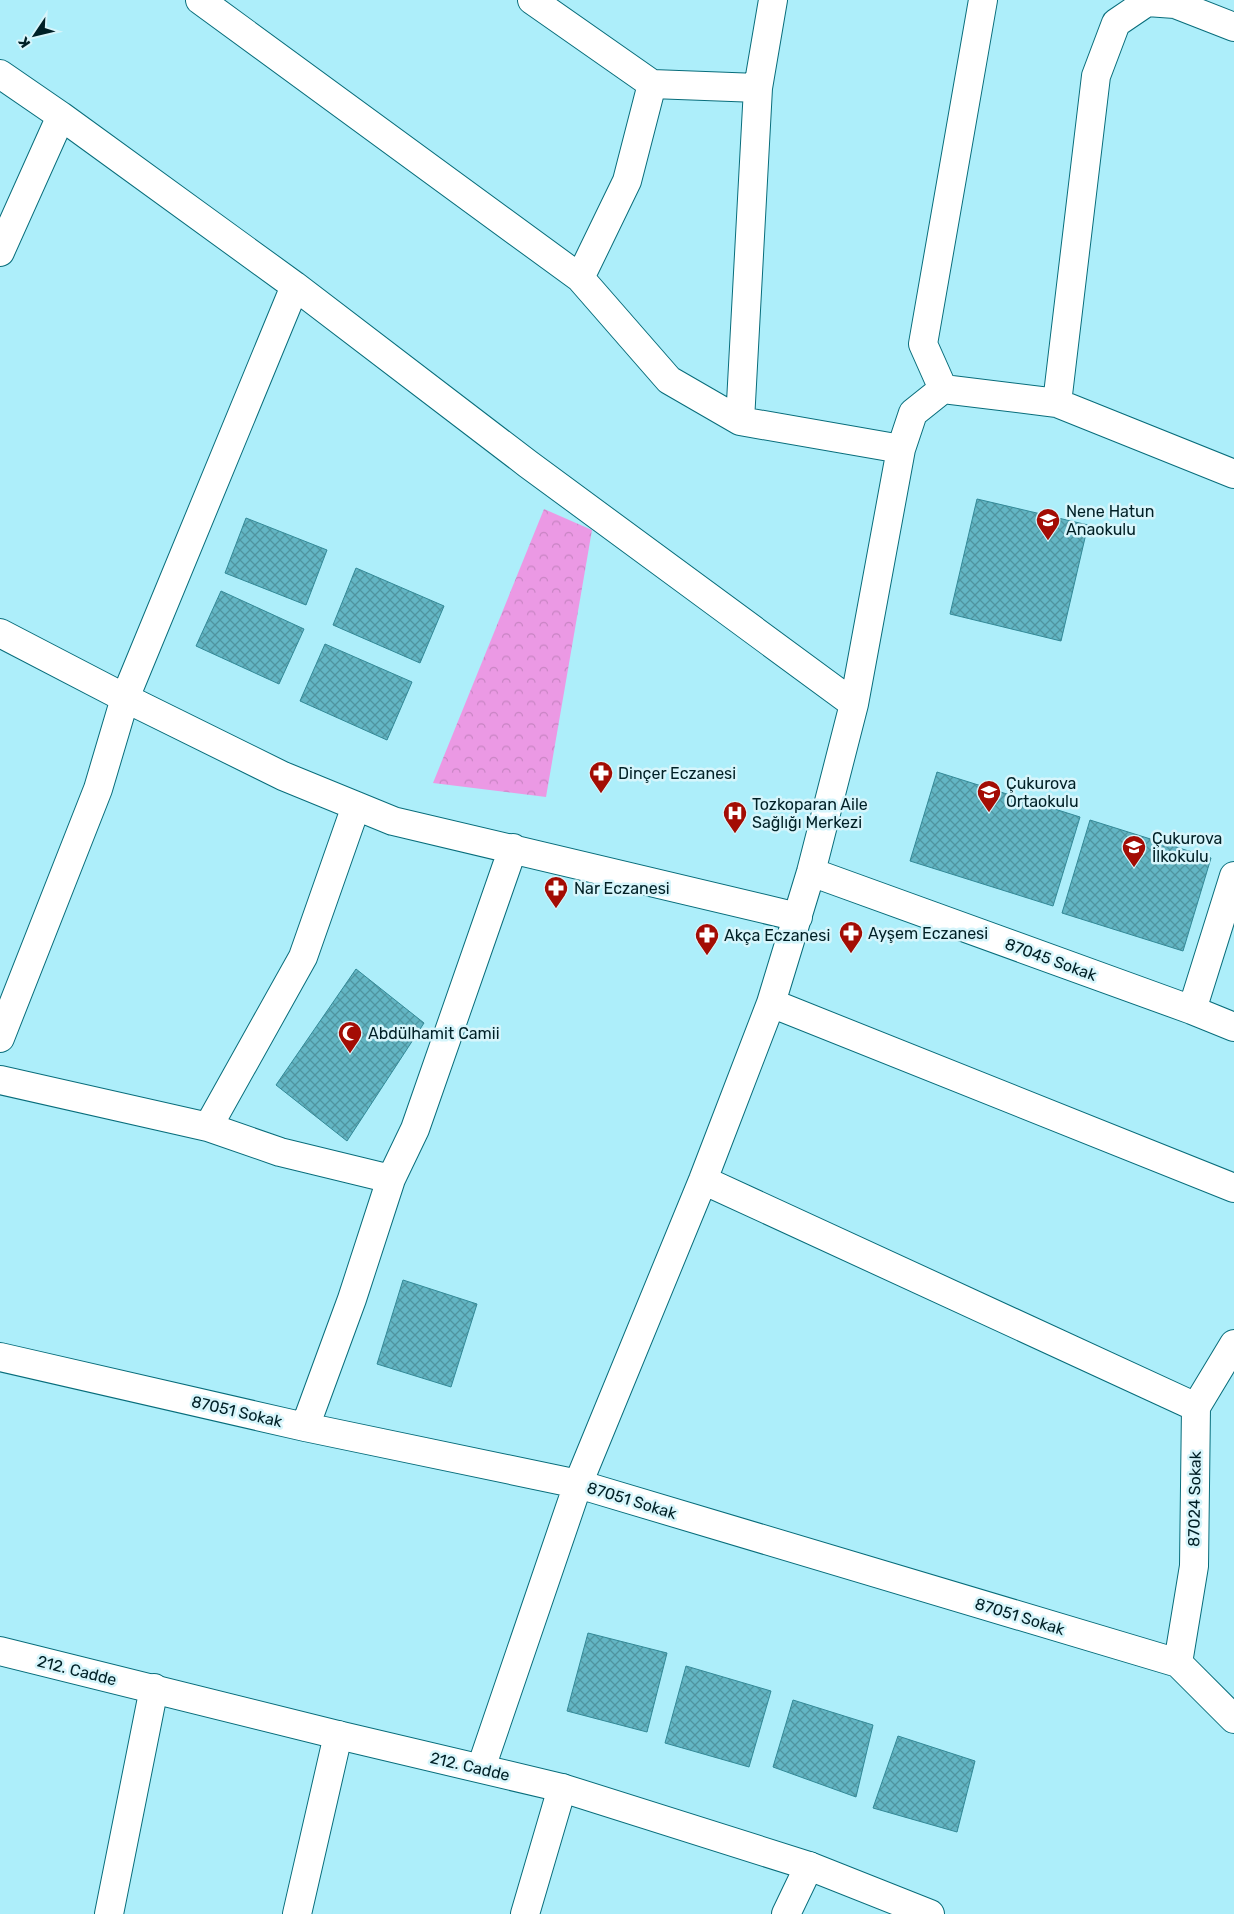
<svg xmlns="http://www.w3.org/2000/svg" width="1234" height="1914" font-family="Rubik,sans-serif">
  <defs>
    <pattern id="park-crowns" width="20" height="18" patternUnits="userSpaceOnUse" patternTransform="scale(1.25)"><rect width="20" height="18" fill="#eb99e4"/><path d="M2 6a3 3 0 1 1 6 0M12 15a3 3 0 1 1 6 0" fill="none" stroke="#c884c3"/></pattern>
    <pattern id="building-cross-hatch" width="8" height="8" patternUnits="userSpaceOnUse" patternTransform="scale(1.25)"><rect width="8" height="8" fill="#63b6c4"/><path d="M0 0l8 8M0 8l8-8" fill="none" stroke="#4f949f"/></pattern>
  </defs>
  <rect width="100%" height="100%" fill="#adeefa"/>
  <path fill="url(#park-crowns)" d="M544,509L592,530L546,797L433,783Z"/>
  <path fill="url(#building-cross-hatch)" stroke="#338997" d="M977,499L1088,525L1061,641L950,614Z
    M246,518L327,550L306,605L225,573Z
    M356,568L444,606L420,663L333,625Z
    M221,591L304,629L279,684L196,646Z
    M325,644L412,682L387,740L300,701Z
    M937,772L1080,817L1053,906L910,861Z
    M1090,820L1211,858L1183,951L1062,913Z
    M356,969L424,1023L347,1141L276,1085Z
    M403,1280L477,1304L451,1387L377,1364Z
    M588,1633L667,1653L647,1732L567,1711Z
    M686,1666L771,1691L749,1767L665,1743Z
    M793,1700L873,1725L856,1797L773,1767Z
    M898,1736L975,1761L957,1832L873,1808Z"/>
  <g fill="none" stroke-linecap="round" stroke-linejoin="round">
    <g stroke="#086d7b" stroke-width="30">
      <path id="minor" d="M200,0L580,278L669,380L740,421L901,449
        M532,0L652,84L758,88
        M0,74L61,116L295,286L528,464L854,704
        M0,252L61,116
        M580,278L627,181L652,84
        M943,389L923,344L983,0
        M1057,403L1096,76L1116,23L1147,2L1175,4L1234,27
        M740,421L758,88L773,0
        M0,633L125,698L283,776L393,821L798,917
        M811,872L1192,1010L1234,1027
        M771,1003L1234,1188
        M1192,1010L1234,876
        M0,1038L98,789L125,698L295,286
        M0,1080L208,1127L280,1152L391,1179
        M208,1127L303,957L356,806
        M703,1180L1196,1407
        M0,1357L305,1427L578,1484L1178,1663L1234,1719
        M305,1427L352,1299L391,1179L415,1129L513,848
        M1178,1663L1194,1566L1196,1407L1234,1344
        M481,1768L578,1484L703,1180L771,1003L811,872L854,704L901,449L913,413L943,389L1057,403L1234,474
        M109,1914L154,1688
        M297,1914L338,1735
        M525,1914L562,1788
        M786,1914L809,1866"/>
    </g>
    <g stroke="#086d7b" stroke-width="30">
      <path id="tertiary" d="M0,1651L338,1735L562,1788L809,1866L930,1914"/>
    </g>
    <use href="#minor" stroke="#fff" stroke-width="28"/>
    <use href="#tertiary" stroke="#fff" stroke-width="28"/>
  </g>
  <defs>
    <g id="school-pin" transform="scale(1.25)"><path d="M0 17L-7.5 6A9.5 9.5 0 1 1 7.5 6Z" fill="#a30c04" stroke="#d6f5fb"/><path d="M0-5L7-2L0 1L-7-2ZM-4 1L0 2.5L4 1V4Q0 6-4 4Z" fill="#fff"/></g>
    <g id="pharmacy-pin" transform="scale(1.25)"><path d="M0 17L-7.5 6A9.5 9.5 0 1 1 7.5 6Z" fill="#a30c04" stroke="#d6f5fb"/><path d="M-2-6h4v4h4v4h-4v4h-4v-4h-4v-4h4Z" fill="#fff"/></g>
    <g id="hospital-pin" transform="scale(1.25)"><path d="M0 17L-7.5 6A9.5 9.5 0 1 1 7.5 6Z" fill="#a30c04" stroke="#d6f5fb"/><path d="M-5-5h3v3.5h4V-5h3V5h-3V1.5h-4V5h-3Z" fill="#fff"/></g>
    <g id="mosque-pin" transform="scale(1.25)"><path d="M0 17L-7.5 6A9.5 9.5 0 1 1 7.5 6Z" fill="#a30c04" stroke="#d6f5fb"/><path d="M3.5-4.9A6 6 0 1 0 3.5 4.9A5 5 0 1 1 3.5-4.9Z" fill="#fff"/></g>
  </defs>
  <g fill-rule="evenodd">
    <use href="#school-pin" x="1048" y="520"/>
    <use href="#pharmacy-pin" x="601" y="773"/>
    <use href="#school-pin" x="989" y="792"/>
    <use href="#hospital-pin" x="735" y="813"/>
    <use href="#school-pin" x="1134" y="847"/>
    <use href="#pharmacy-pin" x="556" y="888"/>
    <use href="#pharmacy-pin" x="851" y="933"/>
    <use href="#pharmacy-pin" x="707" y="935"/>
    <use href="#mosque-pin" x="350" y="1033"/>
  </g>
  <g text-anchor="middle" stroke-width="5" stroke-linejoin="round" paint-order="stroke">
    <g font-size="16" fill="#002026" stroke="#d6f5fb" text-anchor="start">
      <text x="1066" y="517">Nene Hatun<tspan x="1066" dy="18">Anaokulu</tspan></text>
      <text x="618" y="779">Dinçer Eczanesi</text>
      <text x="1006" y="789">Çukurova<tspan x="1006" dy="18">Ortaokulu</tspan></text>
      <text x="752" y="810">Tozkoparan Aile<tspan x="752" dy="18">Sağlığı Merkezi</tspan></text>
      <text x="1152" y="844">Çukurova<tspan x="1152" dy="18">İlkokulu</tspan></text>
      <text x="574" y="894">Nar Eczanesi</text>
      <text x="868" y="939">Ayşem Eczanesi</text>
      <text x="724" y="941">Akça Eczanesi</text>
      <text x="368" y="1039">Abdülhamit Camii</text>
    </g>
    <g font-size="16" fill="#002026" stroke="#d6f5fb">
      <text transform="translate(1051 959) rotate(20)" y="6">87045 Sokak</text>
      <text transform="translate(237 1411) rotate(13)" y="6">87051 Sokak</text>
      <text transform="translate(1194 1499) rotate(-89)" y="6">87024 Sokak</text>
      <text transform="translate(632 1500) rotate(17)" y="6">87051 Sokak</text>
      <text transform="translate(1020 1616) rotate(17)" y="6">87051 Sokak</text>
      <text transform="translate(77 1670) rotate(14)" y="6">212. Cadde</text>
      <text transform="translate(470 1766) rotate(13)" y="6">212. Cadde</text>
    </g>
  </g>
  <g transform="translate(35 35) rotate(235)" stroke="#d6f5fb" stroke-width="4" paint-order="stroke">
  <path d="M0-4L9 19L0 12L-9 19Z" fill="#002026"/>
  <text y="-8" font-size="14" font-weight="bold" text-anchor="middle" fill="#002026">K</text>
  </g>
</svg>
